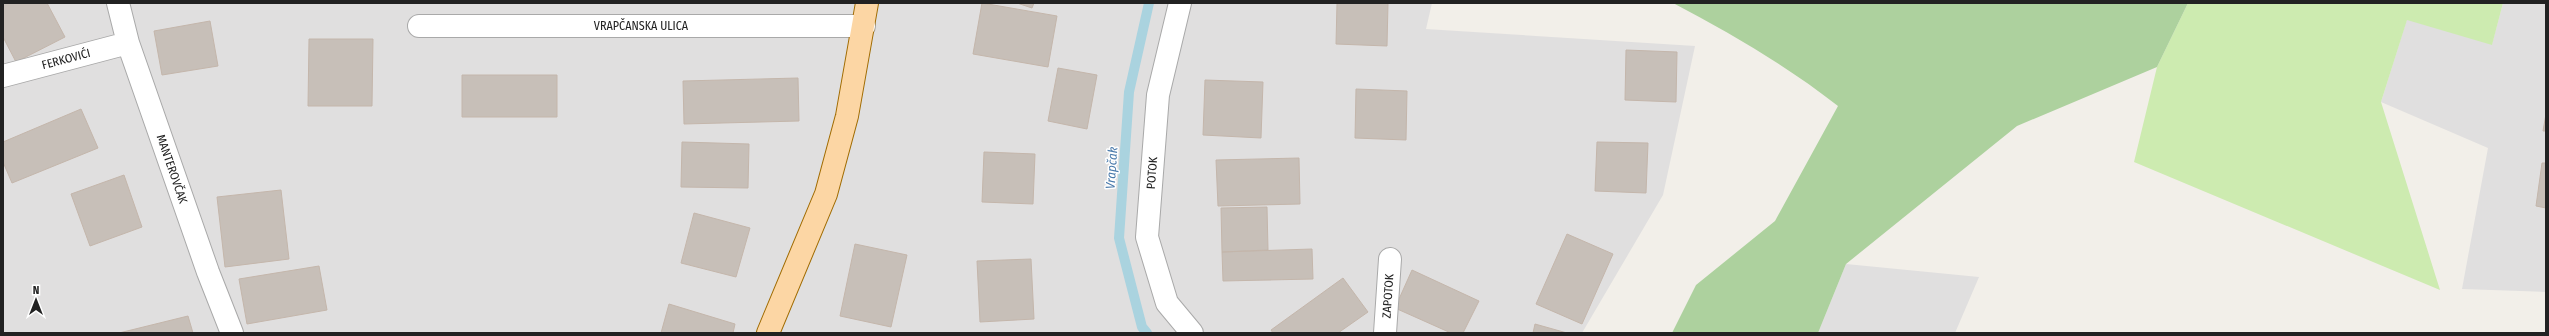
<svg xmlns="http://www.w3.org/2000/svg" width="2549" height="336" font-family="'Fira Sans Condensed',sans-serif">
  <rect width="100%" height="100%" fill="#f2efe9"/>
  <path fill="#e0dfdf" d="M3,3H1432L1426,29L1695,46L1663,195L1582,333H3Z
    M2503,3H2546V292L2462,289L2488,148L2381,102L2407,19L2492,44Z
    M1846,264L1979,277L1955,333H1818Z"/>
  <path fill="#cdebb0" d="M2188,3H2503L2492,45L2407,20L2381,102L2440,290L2134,162L2157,67Z"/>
  <path fill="#add19e" d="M1673,3H2188L2157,67L2017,126L1846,264L1818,333H1672L1696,285L1775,221L1838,106C1787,66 1730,33 1673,3Z"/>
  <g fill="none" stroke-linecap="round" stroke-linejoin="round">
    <path stroke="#aad3df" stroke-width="10" d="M1147,333L1142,327L1119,238L1129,92L1149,3"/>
  </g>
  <path fill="#c7bfb8" stroke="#c4b6ab" d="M6,3H47L65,37L16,62L3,37V4Z
    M982,3L1057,16L1048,67L973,54Z
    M1017,3H1034L1032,8Z
    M1337,3H1388L1387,46L1336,44Z
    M210,21L218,66L162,75L154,31Z
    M309,39H373L372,106H308Z
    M1626,50L1677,52L1676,102L1625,100Z
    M1058,68L1097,75L1087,129L1048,121Z
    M462,75H557V117H462Z
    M798,78L799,121L684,124L683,81Z
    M1205,80L1263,82L1261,138L1203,135Z
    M1356,89L1407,91L1406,140L1355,138Z
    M81,109L98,148L12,183L3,162V142Z
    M2546,114V131H2543Z
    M682,142L749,144L748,188L681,187Z
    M1597,142L1648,143L1646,193L1595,191Z
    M984,152L1035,154L1033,204L982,202Z
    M1299,158L1300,204L1218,206L1216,160Z
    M2542,163H2546V208L2536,206Z
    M124,175L142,227L90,246L71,194Z
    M281,190L289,259L225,267L217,197Z
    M1267,207L1268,250L1222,252L1221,208Z
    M694,213L750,228L736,277L681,263Z
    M1567,234L1613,254L1582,324L1536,304Z
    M855,244L907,255L891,327L840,316Z
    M1312,249L1313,279L1223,281L1222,252Z
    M1031,259L1034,319L980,322L977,261Z
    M319,266L327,310L247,324L239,279Z
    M1412,270L1479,301L1463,333H1451L1395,308Z
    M1343,278L1368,312L1338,333H1273L1271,330Z
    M669,304L735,324L733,333H661Z
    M188,316L193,333H119Z
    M1535,324L1567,333H1533Z"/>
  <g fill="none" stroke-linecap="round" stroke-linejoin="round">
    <g stroke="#a9a9a9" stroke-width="24">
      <path id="minor" d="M118,3L128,43L208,272L232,333
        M1180,3L1158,95L1147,237L1167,303L1192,333
        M419,26H864
        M3,76L128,43
        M1385,333L1390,259"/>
    </g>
    <g stroke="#a06b00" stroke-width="24">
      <path id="major" d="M768,333L826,194L847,116L867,3"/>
    </g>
    <use href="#minor" stroke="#fff" stroke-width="22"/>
    <use href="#major" stroke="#fcd6a4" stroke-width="22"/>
  </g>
  <g text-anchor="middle" stroke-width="3" stroke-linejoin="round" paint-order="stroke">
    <g font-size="12" fill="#222" stroke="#fff">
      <text x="641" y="30">VRAPČANSKA ULICA</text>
      <text transform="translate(66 59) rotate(-15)" y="4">FERKOVIĆI</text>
      <text transform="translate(172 169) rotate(71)" y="4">MANTEROVČAK</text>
      <text transform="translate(1152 173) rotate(-86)" y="4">POTOK</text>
      <text transform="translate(1388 296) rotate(-86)" y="4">ZAPOTOK</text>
    </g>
    <g font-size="13" font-style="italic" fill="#4a7aab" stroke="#fff">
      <text transform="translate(1111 168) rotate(-86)" y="5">Vrapčak</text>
    </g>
  </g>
  <rect width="2549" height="336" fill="none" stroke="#222222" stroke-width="8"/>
  <g transform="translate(36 300)" stroke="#ffffff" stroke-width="3" paint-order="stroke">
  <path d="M0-3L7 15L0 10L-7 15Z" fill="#222222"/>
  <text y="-6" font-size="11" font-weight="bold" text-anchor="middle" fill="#222222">N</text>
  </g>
</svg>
